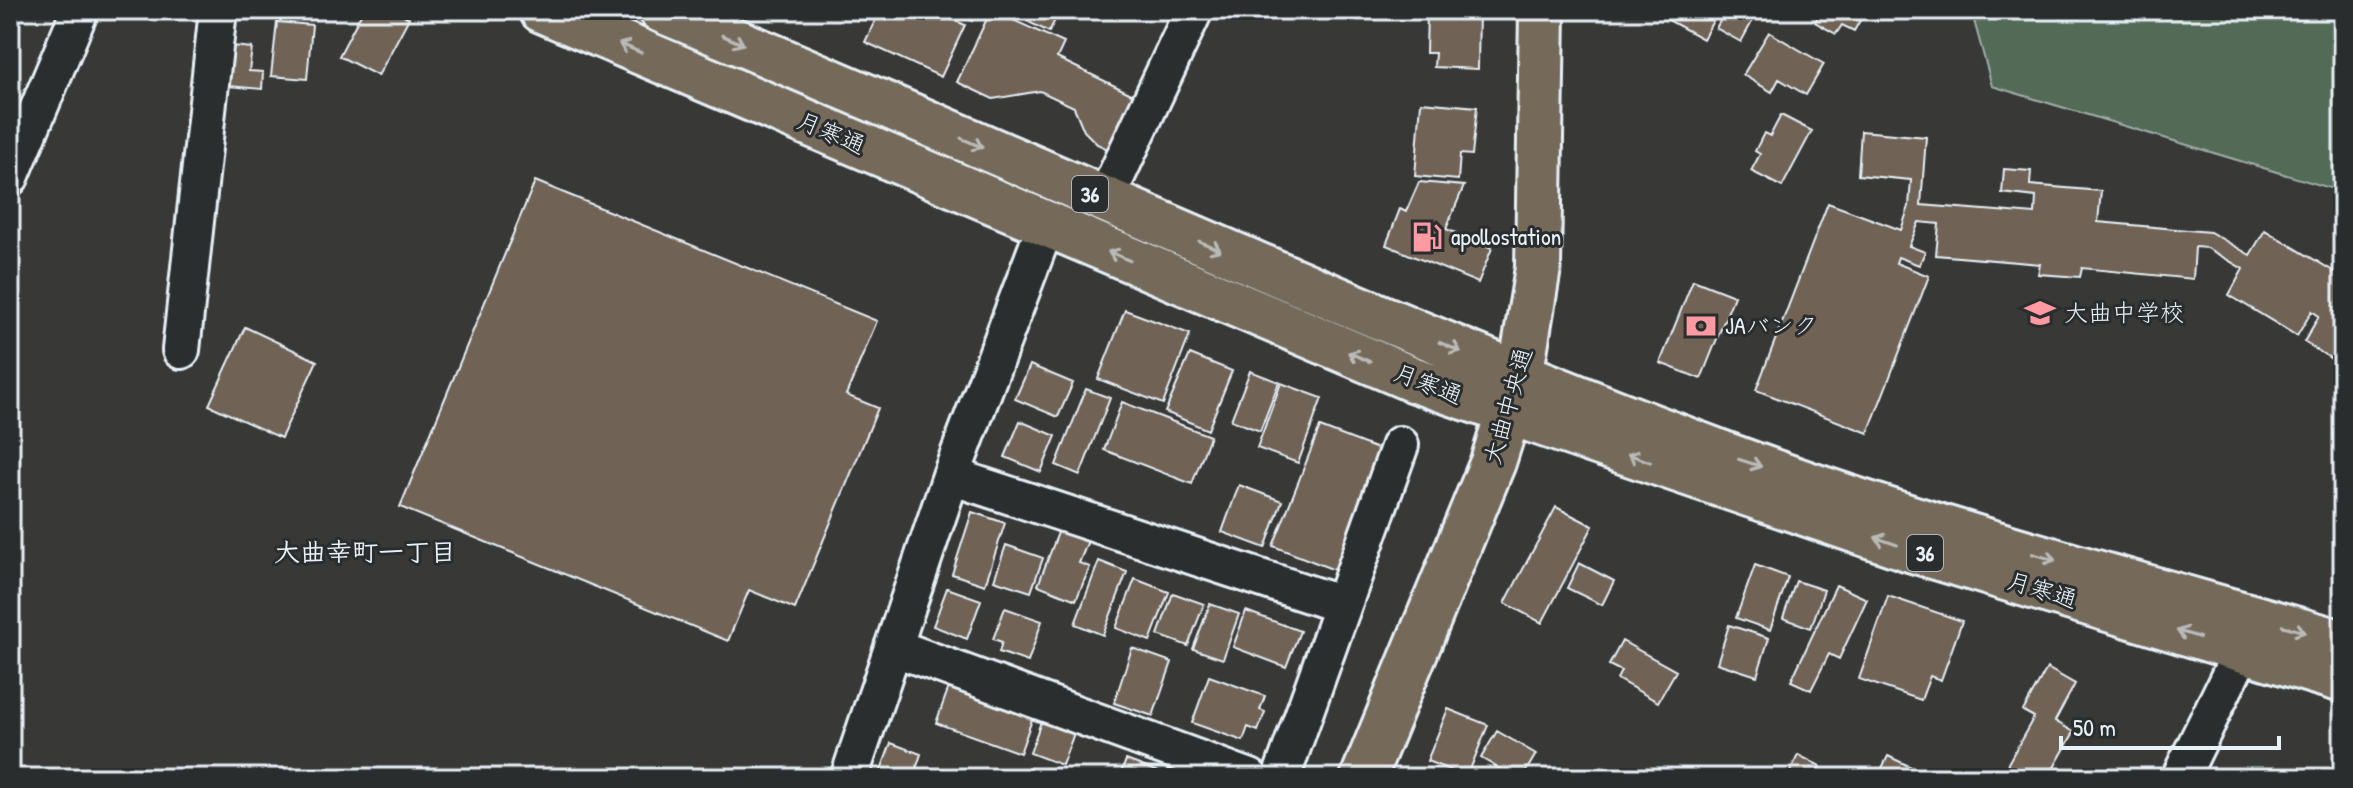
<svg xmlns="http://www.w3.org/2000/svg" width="2353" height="788" font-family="'Patrick Hand','Klee One',sans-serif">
  <rect width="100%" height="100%" fill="#383836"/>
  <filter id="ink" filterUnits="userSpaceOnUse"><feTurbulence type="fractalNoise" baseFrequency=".0125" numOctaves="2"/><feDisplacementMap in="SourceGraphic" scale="16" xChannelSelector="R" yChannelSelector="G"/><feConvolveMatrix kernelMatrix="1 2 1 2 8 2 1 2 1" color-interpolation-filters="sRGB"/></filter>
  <g filter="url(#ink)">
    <path fill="#536b57" stroke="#9eaea8" stroke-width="2" d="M1978,10H2343V192L1992,86L1973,17Z"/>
    <path fill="#706357" stroke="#e8f1f8" stroke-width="2" d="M363,10H394L409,18L378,76L339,56Z
      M880,10H933L965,25L941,77L865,42Z
      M948,10H977L972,21Z
      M991,10L1064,43L1057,58L1144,100L1118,154L1097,144L1084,131L1074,107L1040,91L993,99L957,82Z
      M1004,10H1060L1049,32Z
      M1427,10H1479L1478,69L1434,67L1435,53H1426Z
      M1650,10H1719L1703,39Z
      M1726,10L1753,20L1741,42L1716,28Z
      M1821,10H1866L1854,31L1842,25L1836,34L1815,22Z
      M277,22L312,25L307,79L271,76Z
      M1769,32L1824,64L1806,95L1779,79L1772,92L1743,75Z
      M232,46L252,48L249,71L263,72L262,89L228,86Z
      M1421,102L1477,107L1472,155L1460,154L1458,180L1415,176Z
      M1781,115L1812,131L1782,187L1751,171L1760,154L1755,151L1764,133L1770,136Z
      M1861,131L1926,137L1921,205L2035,214L2036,197L2002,193L2004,169L2031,171L2030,185L2101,191L2098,222L2210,232L2250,255L2265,230L2343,277V366L2304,342L2319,316L2312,311L2297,336L2229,295L2243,269L2207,248L2195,247L2193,279L2082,268L2080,277L2038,274L2040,264L1936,255L1939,224L1919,222L1909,246L1925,252L1919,265L1898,257L1896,263L1929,276L1868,433L1756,390L1828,203L1901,230L1909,206L1911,180L1858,175Z
      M535,181L877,321L846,395L878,408L795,609L749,590L728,641L400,507Z
      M1419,182L1464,186L1446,229L1492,248L1478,283L1386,245L1400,209L1406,212Z
      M1693,280L1734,296L1701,379L1660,363Z
      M1125,310L1190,334L1163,404L1098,379Z
      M245,327L317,361L281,438L209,405Z
      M1190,354L1232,371L1208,430L1165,412Z
      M1030,365L1073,383L1058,417L1015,399Z
      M1250,371L1279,382L1260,431L1231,420Z
      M1281,383L1322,398L1298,463L1257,448Z
      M1086,389L1110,398L1080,475L1056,465Z
      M1122,402L1210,436L1192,484L1104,450Z
      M1020,421L1056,436L1041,472L1005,457Z
      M1320,427L1383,451L1337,571L1273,546Z
      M1239,485L1282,501L1265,548L1222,532Z
      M1556,507L1593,526L1542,623L1505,603Z
      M972,512L1005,523L985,585L952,574Z
      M1059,530L1088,541L1079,563L1090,567L1076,600L1038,585Z
      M1006,545L1043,558L1031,592L994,580Z
      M1099,561L1127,572L1103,635L1075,624Z
      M1579,563L1614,581L1602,605L1567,588Z
      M1755,565L1788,577L1770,630L1736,618Z
      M1135,579L1169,592L1150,641L1116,628Z
      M1796,581L1824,590L1811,628L1783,618Z
      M1836,585L1867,599L1839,659L1829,654L1811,690L1791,681Z
      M947,588L981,600L967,639L933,626Z
      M1173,593L1204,604L1188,646L1158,635Z
      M1888,596L1962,621L1941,680L1930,676L1921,700L1859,679Z
      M1210,604L1239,614L1223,659L1193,649Z
      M1005,608L1042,621L1028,662L999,652L1002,642L993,639Z
      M1246,611L1300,631L1286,667L1233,647Z
      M1729,625L1769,638L1757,676L1717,663Z
      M1622,641L1676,671L1658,702L1617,679L1621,671L1609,665Z
      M1132,648L1172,662L1153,716L1114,703Z
      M2047,668L2075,684L2055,721L2074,732L2048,778H2030L2007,765L2034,717L2023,711Z
      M1209,676L1265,696L1260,710L1265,712L1258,731L1248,727L1243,741L1192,723Z
      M950,684L1034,714L1020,753L936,723Z
      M1448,709L1488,725L1467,777L1427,761Z
      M1043,716L1076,728L1062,765L1030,753Z
      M1497,731L1536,754L1522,778H1515L1481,758Z
      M891,743L921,754L913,778H878Z
      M1798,755L1820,766L1814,778H1787Z
      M1888,756L1934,778H1877Z
      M1126,760L1161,773L1159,778H1119Z"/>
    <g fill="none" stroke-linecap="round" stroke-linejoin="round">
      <g stroke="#e8f1f8" stroke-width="42">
        <path id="minor" d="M10,177L80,10
          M1105,200L1194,10
          M181,350L218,10
          M951,476L1342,605
          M893,647L1250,778
          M849,778L951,476L1046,225
          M1281,778L1400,445
          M2180,778L2242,651"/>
      </g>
      <g stroke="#e8f1f8" stroke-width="50">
        <path id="major" d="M1363,778L1493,462L1520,377L1538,268L1542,10"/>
      </g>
      <g stroke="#e8f1f8" stroke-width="50">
        <path id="highway" d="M542,10L1412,379L1910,549L2343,680
          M661,10C1018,157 1367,321 1729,456C1929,530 2138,584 2343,643"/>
      </g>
      <use href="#minor" stroke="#2a2d2e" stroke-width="36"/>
      <use href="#major" stroke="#746a5a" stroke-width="44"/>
      <use href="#highway" stroke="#746a5a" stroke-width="44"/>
    </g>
    <defs><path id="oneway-shaft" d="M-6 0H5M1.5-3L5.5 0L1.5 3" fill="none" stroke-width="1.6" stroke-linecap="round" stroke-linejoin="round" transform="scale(2)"/></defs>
    <g stroke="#babbb9">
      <use href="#oneway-shaft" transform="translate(733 40) rotate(23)"/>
      <use href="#oneway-shaft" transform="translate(630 48) rotate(-157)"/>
      <use href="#oneway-shaft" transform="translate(972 143) rotate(24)"/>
      <use href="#oneway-shaft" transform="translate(1210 246) rotate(24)"/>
      <use href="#oneway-shaft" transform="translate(1119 256) rotate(-157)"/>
      <use href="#oneway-shaft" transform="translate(1450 347) rotate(23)"/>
      <use href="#oneway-shaft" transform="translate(1359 357) rotate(-157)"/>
      <use href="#oneway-shaft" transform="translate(1639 458) rotate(-161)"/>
      <use href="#oneway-shaft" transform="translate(1750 463) rotate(18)"/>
      <use href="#oneway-shaft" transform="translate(1886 541) rotate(-161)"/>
      <use href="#oneway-shaft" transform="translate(2044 557) rotate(16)"/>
      <use href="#oneway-shaft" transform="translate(2294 629) rotate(16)"/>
      <use href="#oneway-shaft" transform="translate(2188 634) rotate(-163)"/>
    </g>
  </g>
  <defs>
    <g id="fuel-bare" transform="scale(2.4)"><path d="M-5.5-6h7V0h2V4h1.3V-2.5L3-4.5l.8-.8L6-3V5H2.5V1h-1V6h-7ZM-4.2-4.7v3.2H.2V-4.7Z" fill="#ff9aa2" stroke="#2a2d2e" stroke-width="2.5" paint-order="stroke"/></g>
    <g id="school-bare" transform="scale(2.4)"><path d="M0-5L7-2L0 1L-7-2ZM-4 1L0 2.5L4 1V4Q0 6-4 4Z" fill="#ff9aa2" stroke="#2a2d2e" stroke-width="2.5" paint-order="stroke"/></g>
    <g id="bank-bare" transform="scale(2.4)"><path d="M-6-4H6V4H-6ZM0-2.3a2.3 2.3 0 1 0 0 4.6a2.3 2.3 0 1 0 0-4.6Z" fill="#ff9aa2" stroke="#2a2d2e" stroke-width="2.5" paint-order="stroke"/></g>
  </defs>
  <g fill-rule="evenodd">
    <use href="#fuel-bare" x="1427" y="237"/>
    <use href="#school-bare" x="2040" y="313"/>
    <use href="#bank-bare" x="1701" y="326"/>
  </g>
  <g text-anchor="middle" stroke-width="6" stroke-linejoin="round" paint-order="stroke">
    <g fill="#2a2d2e" stroke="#afb6bb" stroke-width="2">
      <rect x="1072" y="176" width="36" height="36" rx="6"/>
      <rect x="1907" y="535" width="36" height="36" rx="6"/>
    </g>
    <g font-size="22" font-weight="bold" fill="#e8f1f8">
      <text x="1090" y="202">36</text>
      <text x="1925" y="561">36</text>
    </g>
    <g font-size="24" fill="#e8f1f8" stroke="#2a2d2e">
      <text transform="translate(831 133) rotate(23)" y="8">月寒通</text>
      <text transform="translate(1428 384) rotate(21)" y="8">月寒通</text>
      <text transform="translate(1508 406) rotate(-74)" y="8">大曲中央通</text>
      <text transform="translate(2042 590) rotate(17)" y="8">月寒通</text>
    </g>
    <g font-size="24" fill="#e8f1f8" stroke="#2a2d2e" text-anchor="start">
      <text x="1451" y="245">apollostation</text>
      <text x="2064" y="321">大曲中学校</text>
      <text x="1725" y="334">JAバンク</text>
    </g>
    <g font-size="26" font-weight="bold" fill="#e8f1f8" stroke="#2a2d2e">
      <text x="365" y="561">大曲幸町一丁目</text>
    </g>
  </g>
  <rect width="2353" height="788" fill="none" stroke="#2a2d2e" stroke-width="40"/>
  <rect x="20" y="20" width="2313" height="748" fill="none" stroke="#e8f1f8" stroke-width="3" filter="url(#ink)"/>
  <path d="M2061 736v12h218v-12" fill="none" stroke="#e8f1f8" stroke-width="4"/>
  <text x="2073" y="736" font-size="24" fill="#e8f1f8" stroke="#2a2d2e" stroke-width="6" paint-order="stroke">50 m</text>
</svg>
